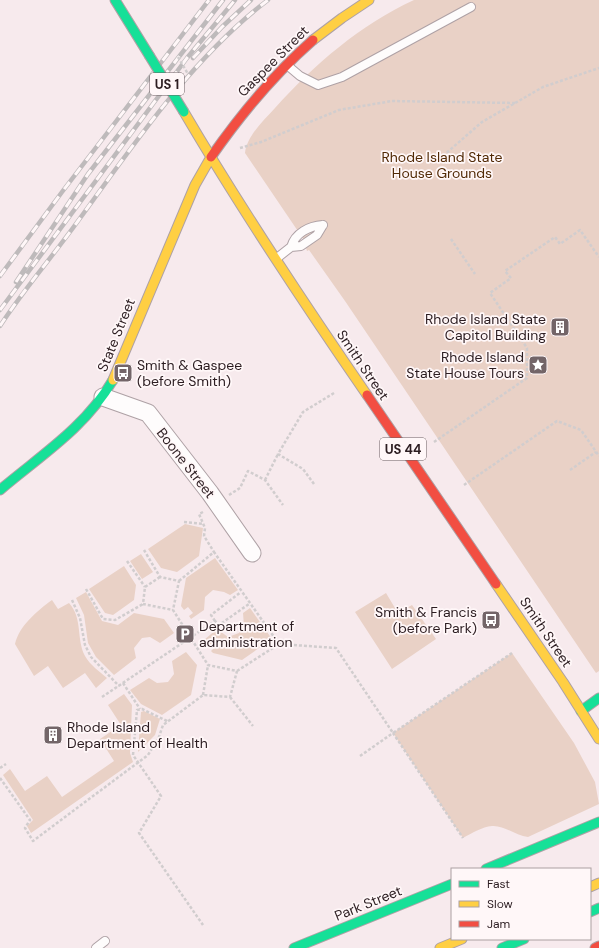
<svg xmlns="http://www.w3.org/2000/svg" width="599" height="948" font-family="'DM Sans',sans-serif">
  <rect width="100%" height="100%" fill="#f7eaed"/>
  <path fill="#e9d1c6" d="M414,0H599V671L596,673L345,301L309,250L307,251L306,248L308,246L245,153C247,136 263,121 275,108C315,64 360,25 414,0Z
    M185,524L203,528L199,556L177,572L161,568L148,549Z
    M141,554L153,572L142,579L130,561Z
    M215,558L238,590L230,595L224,592L213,590L205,597L204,610L191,619L189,616L193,613L188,607L184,610L181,606L186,578Z
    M124,566L136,585L134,600L113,615L105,613L89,589Z
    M86,592L102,621L118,625L134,613L164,619L174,633L160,643L150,637L142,638L134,648L136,658L114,675L96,657L88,643L84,615L76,598Z
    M386,593L398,613L412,605L436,639L392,669L355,612Z
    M52,600L58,609L69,603C83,618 76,639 85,656C90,665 100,672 107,678L96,688L85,673L63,688L48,666L34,676L15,644C19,626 37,611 52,600Z
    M250,608L272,639L242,660L213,653L211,651L214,648L213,644L208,645L204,640L217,629L228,637L239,633L244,626L243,613Z
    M186,652L197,665L191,695L162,715L141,704L130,690L149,678L157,683L168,682L174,674L172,661Z
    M512,653L574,743L595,782L599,804L528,837C516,836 504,825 492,826C482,827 472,833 463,838L393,733Z
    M124,694L132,705L130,753L133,762L31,833L27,826L33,820L3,775L10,769L25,791L47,776L62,797L114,761L100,739L121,725L108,705Z
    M144,711L160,719L155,735L138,752L141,712Z"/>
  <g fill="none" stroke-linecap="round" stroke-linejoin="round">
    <g stroke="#aea1a5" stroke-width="10">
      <path id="lane" d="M287,65L300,76L318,85L342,77L471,7
        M291,247C295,233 309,226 323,225
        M277,258L291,247L301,246L317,235L323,225
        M96,948L105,941"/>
    </g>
    <g stroke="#aea1a5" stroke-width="19">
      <path id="street" d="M103,397L148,413L210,493L252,553"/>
    </g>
    <g stroke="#aea1a5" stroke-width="11">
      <path id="fast" d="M115,0L149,55
        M0,490C41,455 84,429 113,380
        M581,711L599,698
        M486,869L599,822
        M590,912L599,908
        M294,948L452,884
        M502,948L524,939"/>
    </g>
    <g stroke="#aea1a5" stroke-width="11">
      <path id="slow" d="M313,40L342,18L369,0
        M184,112C241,209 303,302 367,395
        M113,380L195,185L211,157
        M496,584L563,682L599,739
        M590,887L599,883
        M440,948L462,939"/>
    </g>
    <g stroke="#aea1a5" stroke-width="11">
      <path id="jam" d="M211,157C241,114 273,75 313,40
        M367,395L496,584
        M595,948L599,946"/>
    </g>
    <path stroke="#d1cdce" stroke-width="2.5" stroke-dasharray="3 2" stroke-linecap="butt" d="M240,148L261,142L339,110L392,101L515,103
      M443,156L482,122L543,87L599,68
      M451,239L475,274
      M434,442L527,378V348L490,293L511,278L505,271L555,237L560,244L580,230L599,257
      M570,470L596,452
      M265,480L278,454
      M314,484L303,469L278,454L303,412L334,393
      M464,485L557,421L581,430L599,456
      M229,495L240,488L248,471L265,480L283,505
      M203,512L199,514L205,528L204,536L214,552
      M184,522L204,524
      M127,561L145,587
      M160,577L145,587L143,604L173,610
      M179,581L214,552L279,644L237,671
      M86,589L103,619L115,620L143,604
      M72,600L80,618L85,645L91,657L119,686
      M215,621L211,615L241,592
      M279,644L336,648L393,733L512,653
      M123,683L140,709
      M203,695L208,665
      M102,697L215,621L219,625L249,604
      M230,697L253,726
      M167,721L142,709L137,710L133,755L161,796L139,833L203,925
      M360,756L393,733L463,838
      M0,768L6,764
      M0,778L30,820L25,828L33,841L148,755L159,737L163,725L203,695L230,697L237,671L208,665L173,610L179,581L160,577L144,550"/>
    <use href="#lane" stroke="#fefcfc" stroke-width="8"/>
    <use href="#street" stroke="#fefcfc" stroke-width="17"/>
    <use href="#fast" stroke="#16e098" stroke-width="9"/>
    <use href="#slow" stroke="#ffcf43" stroke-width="9"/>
    <use href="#jam" stroke="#f24e42" stroke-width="9"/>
    <g stroke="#bebabb" stroke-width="4.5">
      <path id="rail" d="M193,58L222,27L251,0
        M0,276L62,192L209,0
        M16,282L88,174L223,0
        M0,310L187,58L235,0
        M0,326C24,289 53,256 78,221C134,144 192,58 268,0"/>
    </g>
    <use href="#rail" stroke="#fff7f8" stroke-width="3" stroke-dasharray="9" stroke-linecap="butt"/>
    <g stroke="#aea1a5" stroke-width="11" stroke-linecap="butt">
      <path id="fast-bridge" d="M149,55L184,112"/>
    </g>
    <path stroke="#d1cdce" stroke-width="2.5" stroke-dasharray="3 2" stroke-linecap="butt" d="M178,57L188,74"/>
    <use href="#fast-bridge" stroke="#16e098" stroke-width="9"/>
  </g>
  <defs>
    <g id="building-square" transform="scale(1)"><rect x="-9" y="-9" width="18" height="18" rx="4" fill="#736568" stroke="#fff7f8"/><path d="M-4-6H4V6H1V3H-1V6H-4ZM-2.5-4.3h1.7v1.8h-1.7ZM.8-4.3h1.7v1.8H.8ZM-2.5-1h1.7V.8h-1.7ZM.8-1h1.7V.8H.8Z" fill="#fff"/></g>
    <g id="sight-square" transform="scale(1)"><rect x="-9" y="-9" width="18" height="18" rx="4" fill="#736568" stroke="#fff7f8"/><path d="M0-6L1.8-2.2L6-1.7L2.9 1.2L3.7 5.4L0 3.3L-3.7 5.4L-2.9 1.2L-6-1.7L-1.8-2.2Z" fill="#fff"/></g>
    <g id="bus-square" transform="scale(1)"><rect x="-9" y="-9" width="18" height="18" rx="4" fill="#736568" stroke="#fff7f8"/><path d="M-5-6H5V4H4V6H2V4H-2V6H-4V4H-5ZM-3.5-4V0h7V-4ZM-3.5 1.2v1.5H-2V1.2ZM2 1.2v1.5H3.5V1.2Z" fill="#fff"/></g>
    <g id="parking-square" transform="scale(1)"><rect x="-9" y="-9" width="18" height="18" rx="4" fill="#736568" stroke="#fff7f8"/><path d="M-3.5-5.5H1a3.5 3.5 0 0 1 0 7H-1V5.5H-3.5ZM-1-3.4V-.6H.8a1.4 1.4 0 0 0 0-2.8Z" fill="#fff"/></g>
  </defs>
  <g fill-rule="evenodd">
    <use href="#building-square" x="560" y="327"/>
    <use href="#sight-square" x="538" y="365"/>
    <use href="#bus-square" x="123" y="373"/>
    <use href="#bus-square" x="491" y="620"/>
    <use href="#parking-square" x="185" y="634"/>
    <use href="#building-square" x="53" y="735"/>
  </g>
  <g text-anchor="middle" stroke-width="3.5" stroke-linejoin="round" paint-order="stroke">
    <g fill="#fff7f8" stroke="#6b5e62" stroke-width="1">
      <rect x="150" y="73" width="34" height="22" rx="3"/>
      <rect x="380" y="438" width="46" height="22" rx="3"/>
    </g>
    <g font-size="13" font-weight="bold" fill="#2c1d21">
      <text x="167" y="89">US 1</text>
      <text x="403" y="454">US 44</text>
    </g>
    <g font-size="14" fill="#2c1d21" stroke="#fff7f8">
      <text transform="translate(273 61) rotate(-45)" y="5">Gaspee Street</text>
      <text transform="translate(116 335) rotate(-68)" y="5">State Street</text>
      <text transform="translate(363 365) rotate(56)" y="5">Smith Street</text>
      <text transform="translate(186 463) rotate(52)" y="5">Boone Street</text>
      <text transform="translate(546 632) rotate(56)" y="5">Smith Street</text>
      <text transform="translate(368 903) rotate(-22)" y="5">Park Street</text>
    </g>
    <g font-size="14" fill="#522a06" stroke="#fff7f8">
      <text x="442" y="162">Rhode Island State<tspan x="442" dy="16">House Grounds</tspan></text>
    </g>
    <g font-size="14" fill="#2c1d21" stroke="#fff7f8" text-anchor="end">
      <text x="546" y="324">Rhode Island State<tspan x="546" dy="16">Capitol Building</tspan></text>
      <text x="524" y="362">Rhode Island<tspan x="524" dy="16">State House Tours</tspan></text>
      <text x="137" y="370" text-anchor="start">Smith &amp; Gaspee<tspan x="137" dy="16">(before Smith)</tspan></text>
      <text x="477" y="617">Smith &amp; Francis<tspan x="477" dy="16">(before Park)</tspan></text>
      <text x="199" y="631" text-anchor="start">Department of<tspan x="199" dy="16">administration</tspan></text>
      <text x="67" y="732" text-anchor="start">Rhode Island<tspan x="67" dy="16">Department of Health</tspan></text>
    </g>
  </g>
  <rect x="451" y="868" width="140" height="72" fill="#fff7f8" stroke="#aba0a2"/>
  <rect x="459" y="881" width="20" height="6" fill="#16e098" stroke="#aba0a2"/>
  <text x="487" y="888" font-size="12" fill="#2c1d21">Fast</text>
  <rect x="459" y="901" width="20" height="6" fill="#ffcf43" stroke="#aba0a2"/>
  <text x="487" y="908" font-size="12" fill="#2c1d21">Slow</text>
  <rect x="459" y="921" width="20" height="6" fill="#f24e42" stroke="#aba0a2"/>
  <text x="487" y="928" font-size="12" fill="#2c1d21">Jam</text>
</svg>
